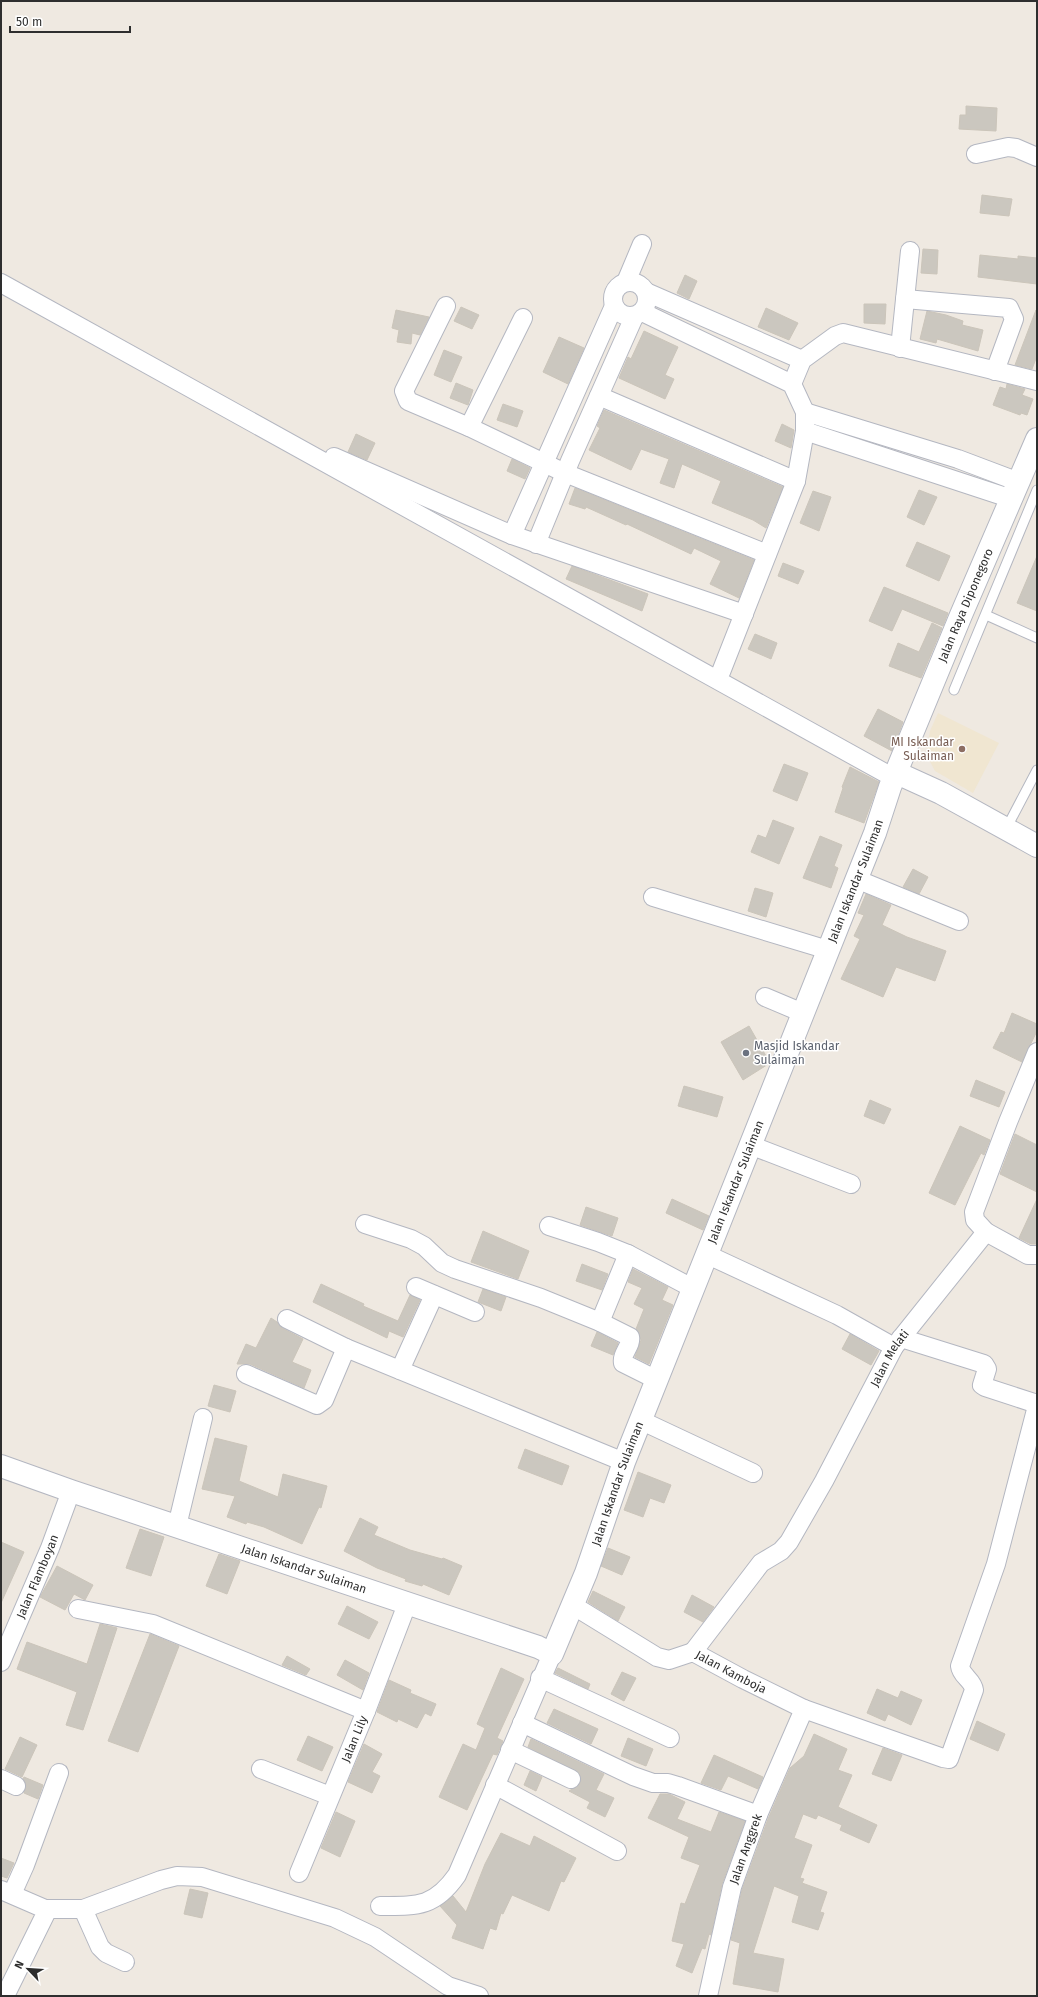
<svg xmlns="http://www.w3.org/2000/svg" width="1038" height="1997" font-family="'Fira Sans',sans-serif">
  <rect width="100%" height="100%" fill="#efe9e1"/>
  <path fill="#f0e6d1" d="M938,713L999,743L973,793L935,771L926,754L930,731Z"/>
  <path fill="#cbc7bf" stroke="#cbc5ba" d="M966,106L997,108L996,131L959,129L960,115H966Z
    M982,195L1012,199L1009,216L980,213Z
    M923,249L938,250L937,274L921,273Z
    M980,255L1018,259V256L1037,258V284L978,277Z
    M685,275L697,281L689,299L677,293Z
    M864,304H886L885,324L864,323Z
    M461,307L479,315L472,329L454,321Z
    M766,308L798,323L789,340L758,327Z
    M396,310L429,317L420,335L412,333L411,344L397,342L399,330L392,328Z
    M1036,310L1037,356L1032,369L1015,365Z
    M927,311L946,315L963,321L962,325L983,330L978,351L937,339L936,343L920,339Z
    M644,331L678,347L665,375L674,379L665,399L619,378L628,357L631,359Z
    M559,337L584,348L568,384L543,372Z
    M444,350L462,357L451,382L434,375Z
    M456,383L473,390L468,405L450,398Z
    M1007,384L1025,389L1022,395L1033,399L1027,415L1021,413L1020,415L993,405L1000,387L1006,389Z
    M503,404L523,411L517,427L497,420Z
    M604,410L783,487L766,528L753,520L712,503L721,481L682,464L674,488L660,483L669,459L641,449L631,470L589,450L600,428L597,426Z
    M782,424L794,430L791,448L775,441Z
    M356,434L375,443L367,460L348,452Z
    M512,459L530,468L525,479L507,471Z
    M575,488L754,560L739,598L710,584L721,561L694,548L691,554L627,524L626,525L586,507L585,509L569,504Z
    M919,490L937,497L924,525L907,517Z
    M813,491L831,497L819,531L800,523Z
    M917,542L950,556L939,581L906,566Z
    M1037,556V611L1017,603Z
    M783,563L804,571L798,584L778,576Z
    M572,566L648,594L642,611L566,579Z
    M884,587L948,613L943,626L902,609L892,631L869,621Z
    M932,623L942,628L921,678L889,666L898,643L919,652Z
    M755,634L777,643L771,659L748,649Z
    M878,709L903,722L892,751L864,736Z
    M784,764L808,773L797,801L773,791Z
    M850,767L879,782L864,823L835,812L843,788L842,787Z
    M773,820L794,828L779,864L751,852L758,835L766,838Z
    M820,836L842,845L834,866L838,868L831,888L803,878Z
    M913,869L928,877L919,894L903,887Z
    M755,888L773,893L766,917L748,911Z
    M866,894L891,905L882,925L907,937L946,951L935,981L896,967L883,997L841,979L860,939L854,936L864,915L858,913Z
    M1012,1013L1037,1024V1031L1022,1062L993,1048L1001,1032L1004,1033Z
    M749,1026L770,1063L743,1080L721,1042Z
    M976,1080L1005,1092L999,1107L970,1096Z
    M684,1086L723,1097L717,1117L678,1106Z
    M870,1100L891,1109L884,1124L864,1116Z
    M960,1126L990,1140L984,1155L981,1153L955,1205L929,1193Z
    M1015,1134L1037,1145V1192L1000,1174Z
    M672,1199L709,1216L703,1230L666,1213Z
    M1037,1199V1244H1031L1019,1238Z
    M586,1207L618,1218L612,1236L580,1225Z
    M483,1231L529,1251L518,1279L471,1262Z
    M582,1264L608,1274L602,1290L576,1281Z
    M633,1269L668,1287L662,1300L673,1305L649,1364L635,1357L641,1340L636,1329L644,1309L634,1304L642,1288L628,1282Z
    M321,1284L364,1304L363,1306L398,1321L410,1295L420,1300L403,1337L389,1331L387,1338L313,1302Z
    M483,1289L506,1297L501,1311L478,1302Z
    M271,1318L277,1322L282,1328L303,1339L292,1362L311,1370L304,1388L250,1364H237L246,1344L256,1348Z
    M597,1332L618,1343L613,1355L591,1346Z
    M850,1334L879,1351L871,1365L842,1349Z
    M214,1385L236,1391L230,1412L208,1406Z
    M215,1438L247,1446L239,1481L278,1497L283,1474L327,1486L321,1508L319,1507L302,1544L264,1527L247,1522L246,1524L227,1517L235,1496L202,1489Z
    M525,1449L569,1466L562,1485L518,1468Z
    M638,1472L671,1485L664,1503L650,1498L643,1517L624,1510Z
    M360,1518L378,1527L374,1535L410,1550L442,1559L443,1558L462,1566L449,1595L423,1584L422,1586L405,1581L406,1579L377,1568L344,1551Z
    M140,1529L164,1537L151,1576L126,1568Z
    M1,1542L24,1552L1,1603Z
    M608,1548L630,1557L622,1575L601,1566Z
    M219,1554L240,1561L227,1594L206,1586Z
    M57,1566L93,1585L85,1600L74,1594L65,1610L40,1597Z
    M593,1591L625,1607L618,1621L588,1602Z
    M692,1595L714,1607L703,1622L684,1612Z
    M347,1606L378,1622L369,1639L338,1624Z
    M100,1624L117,1628L83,1730L66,1725L77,1692L17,1669L27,1642L87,1664Z
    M150,1634L179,1646L138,1752L108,1741Z
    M287,1656L310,1669L306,1675L282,1665Z
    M345,1660L369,1673L363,1690L337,1675Z
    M501,1668L524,1679L497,1738L503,1741L497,1755L493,1754L467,1810L439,1797L463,1744L476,1750L485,1728L477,1724Z
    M558,1668L590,1684L588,1689L555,1673Z
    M622,1672L636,1678L624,1701L611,1694Z
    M389,1680L411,1690L410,1693L436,1704L431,1716L425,1713L417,1728L398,1719L397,1722L377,1712Z
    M877,1689L898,1698L901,1691L922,1700L911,1725L888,1714L885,1721L867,1713Z
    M554,1709L598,1729L591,1744L547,1723Z
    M977,1721L1005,1734L998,1751L970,1739Z
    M814,1734L847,1749L838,1770L852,1775L838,1807L877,1825L869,1843L840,1830L842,1825L818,1815L816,1819L803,1814L794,1838L812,1845L800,1878L804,1879L802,1883L827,1892L820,1912L824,1913L818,1930L792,1922L799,1896L774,1886L753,1953L784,1959L778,1992L733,1984L740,1943L731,1940L742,1890L768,1819L790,1768L804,1756Z
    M308,1736L333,1747L322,1771L297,1760Z
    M20,1737L37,1745L22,1777L5,1769Z
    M628,1738L653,1749L646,1766L621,1756Z
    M531,1739L604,1774L596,1790L614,1798L605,1817L587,1808L590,1802L569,1791L580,1784L581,1779L579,1773L528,1747Z
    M364,1744L382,1754L372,1772L380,1776L372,1793L348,1782Z
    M883,1748L902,1755L891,1781L872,1774Z
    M714,1755L763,1777L758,1789L728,1776L721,1790L701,1783Z
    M530,1771L542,1777L536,1791L524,1785Z
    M24,1777L43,1785L38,1799L24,1793L26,1785L23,1779Z
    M660,1794H669L685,1802L677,1819L711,1832L719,1812L745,1821L722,1884L711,1935L709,1934L705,1949L702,1948L692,1973L676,1966L684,1944L672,1941L681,1903L685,1904L700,1865L681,1858L689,1837L648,1818Z
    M336,1812L355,1821L340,1857L321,1848Z
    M501,1833L530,1846L534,1836L576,1858L564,1882L561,1881L549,1911L512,1895L503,1914L501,1913L496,1930L490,1928L483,1949L452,1938L457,1925L440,1906L453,1896L466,1912L485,1864Z
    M1,1858L14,1863L7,1878L1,1876Z
    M190,1889L208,1893L202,1918L184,1914Z"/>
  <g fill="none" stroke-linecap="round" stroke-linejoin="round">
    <g stroke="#b4b7c1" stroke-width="11">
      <path id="lane" d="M986,615L1037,638
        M954,690L1037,490
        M1006,829L1037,770"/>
    </g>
    <g stroke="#b4b7c1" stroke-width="20">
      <g id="street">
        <path d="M976,154L1008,147L1016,148L1037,157"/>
        <circle cx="630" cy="299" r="17"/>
        <path d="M626,282L642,244"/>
        <path d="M1,283L894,778"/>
        <path d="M646,292L802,360"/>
        <path d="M905,299L1009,308L1014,319L995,371"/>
        <path d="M446,306L404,391L408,401L469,427L565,473L767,554"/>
        <path d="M642,312L792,384L805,412V431L796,481L721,672"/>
        <path d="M900,348L910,251"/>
        <path d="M792,384L802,360L835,336L843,333L1037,381"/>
        <path d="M599,396L796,481"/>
        <path d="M805,412L958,459L1019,482"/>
        <path d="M469,427L523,318"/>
        <path d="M805,431L1012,499"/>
        <path d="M334,457L512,535L744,614"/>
        <path d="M512,535L614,306"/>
        <path d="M536,544L570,461L634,317"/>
        <path d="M856,879L959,921"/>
        <path d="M653,897L828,950"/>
        <path d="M765,997L803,1013"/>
        <path d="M750,1145L851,1184"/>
        <path d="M365,1224L411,1239L424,1246L442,1263L455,1269L541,1298L600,1322L630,1337C632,1345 621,1354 623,1363L657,1380"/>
        <path d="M549,1226L598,1242L628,1254L694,1289"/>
        <path d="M986,1232L1028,1255H1037"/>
        <path d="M708,1255L837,1315L894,1347"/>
        <path d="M416,1287L475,1312"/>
        <path d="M287,1319L346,1348L624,1462"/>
        <path d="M600,1322L628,1254"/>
        <path d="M901,1338L984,1364L987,1369L982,1385L985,1387L1037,1404"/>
        <path d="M400,1370L434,1295"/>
        <path d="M246,1374L317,1405L324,1400L346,1348"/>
        <path d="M640,1420L753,1473"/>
        <path d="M177,1526L203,1418"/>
        <path id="s1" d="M574,1606L657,1657L669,1660L693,1652L743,1679L804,1709L943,1758L949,1759L974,1690C973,1680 961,1676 960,1666L996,1564L1037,1406"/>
        <path d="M78,1609L153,1624L366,1711"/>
        <path id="s2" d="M693,1652L761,1563L781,1551L789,1542L824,1481L894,1347L986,1232L975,1220L974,1212L1008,1122L1037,1052"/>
        <path id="s3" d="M1,1662L50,1548L71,1491"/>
        <path d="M540,1678L670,1738"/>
        <path d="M522,1723L633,1776L653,1783H668L678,1786L758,1815"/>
        <path d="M510,1750L571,1779"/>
        <path d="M261,1769L330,1796"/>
        <path d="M1,1779L16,1786"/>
        <path d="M495,1785L617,1851"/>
        <path id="s4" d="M299,1873L366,1711L404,1612L409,1604"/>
        <path d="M1,1890L45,1909L46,1913L5,1996"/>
        <path d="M12,1894L25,1865L59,1773"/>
        <path d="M380,1906C416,1906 434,1908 457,1875L552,1654"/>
        <path d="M45,1909H83L161,1880L177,1876L202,1877L335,1918L375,1937L448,1986L479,1996"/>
        <path d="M83,1909L100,1947L106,1953L125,1962"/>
        <path id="s5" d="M708,1996L732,1887L758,1815L804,1709"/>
      </g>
    </g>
    <g stroke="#b4b7c1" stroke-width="24">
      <g id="secondary">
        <path d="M897,773L941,793L1037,846"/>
        <path id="s6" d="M1,1466L71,1491L538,1647L552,1654L586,1573L624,1462L875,833L890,787L961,615L1037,439"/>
      </g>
    </g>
    <use href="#lane" stroke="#fff" stroke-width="9"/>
    <use href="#street" stroke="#fff" stroke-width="18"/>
    <use href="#secondary" stroke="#fff" stroke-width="22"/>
  </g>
  <circle fill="#8d6e63" stroke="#fff" stroke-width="1.5" cx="962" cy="749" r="4"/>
  <circle fill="#6b7280" stroke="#fff" stroke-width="1.5" cx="746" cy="1053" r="4"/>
  <g text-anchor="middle" stroke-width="3" stroke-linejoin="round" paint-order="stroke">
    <g font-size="12" fill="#2e2e2e" stroke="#fff">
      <text dy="4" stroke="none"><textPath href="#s6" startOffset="1710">Jalan Raya Diponegoro</textPath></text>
      <text dy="4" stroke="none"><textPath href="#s6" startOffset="1413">Jalan Iskandar Sulaiman</textPath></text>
      <text dy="4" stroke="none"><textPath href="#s6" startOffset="1089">Jalan Iskandar Sulaiman</textPath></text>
      <text dy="4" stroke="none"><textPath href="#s2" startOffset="357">Jalan Melati</textPath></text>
      <text dy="4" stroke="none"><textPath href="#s6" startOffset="765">Jalan Iskandar Sulaiman</textPath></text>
      <text dy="4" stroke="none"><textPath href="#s6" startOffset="320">Jalan Iskandar Sulaiman</textPath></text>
      <text dy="4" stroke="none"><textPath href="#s3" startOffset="93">Jalan Flamboyan</textPath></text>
      <text dy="4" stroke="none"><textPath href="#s1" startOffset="178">Jalan Kamboja</textPath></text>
      <text dy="4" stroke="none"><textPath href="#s4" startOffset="145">Jalan Lily</textPath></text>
      <text dy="4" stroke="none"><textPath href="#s5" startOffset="152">Jalan Anggrek</textPath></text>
    </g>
    <g font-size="12" fill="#785e54" stroke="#fff" text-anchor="end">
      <text x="954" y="746">MI Iskandar<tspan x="954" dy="14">Sulaiman</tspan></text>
    </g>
    <g font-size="12" fill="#5b616d" stroke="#fff" text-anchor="start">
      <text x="754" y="1050">Masjid Iskandar<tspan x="754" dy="14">Sulaiman</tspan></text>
    </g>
  </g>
  <rect width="1038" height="1997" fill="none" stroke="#2e2e2e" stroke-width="4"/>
  <g transform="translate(28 1969) rotate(295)" stroke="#ffffff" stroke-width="3" paint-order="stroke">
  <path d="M0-3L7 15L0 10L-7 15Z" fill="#2e2e2e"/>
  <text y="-6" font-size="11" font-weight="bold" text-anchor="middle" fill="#2e2e2e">N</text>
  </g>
  <path d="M10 26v6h120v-6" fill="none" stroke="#2e2e2e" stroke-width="2"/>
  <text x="16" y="26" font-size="12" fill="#2e2e2e" stroke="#ffffff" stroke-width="3" paint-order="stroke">50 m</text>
</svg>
